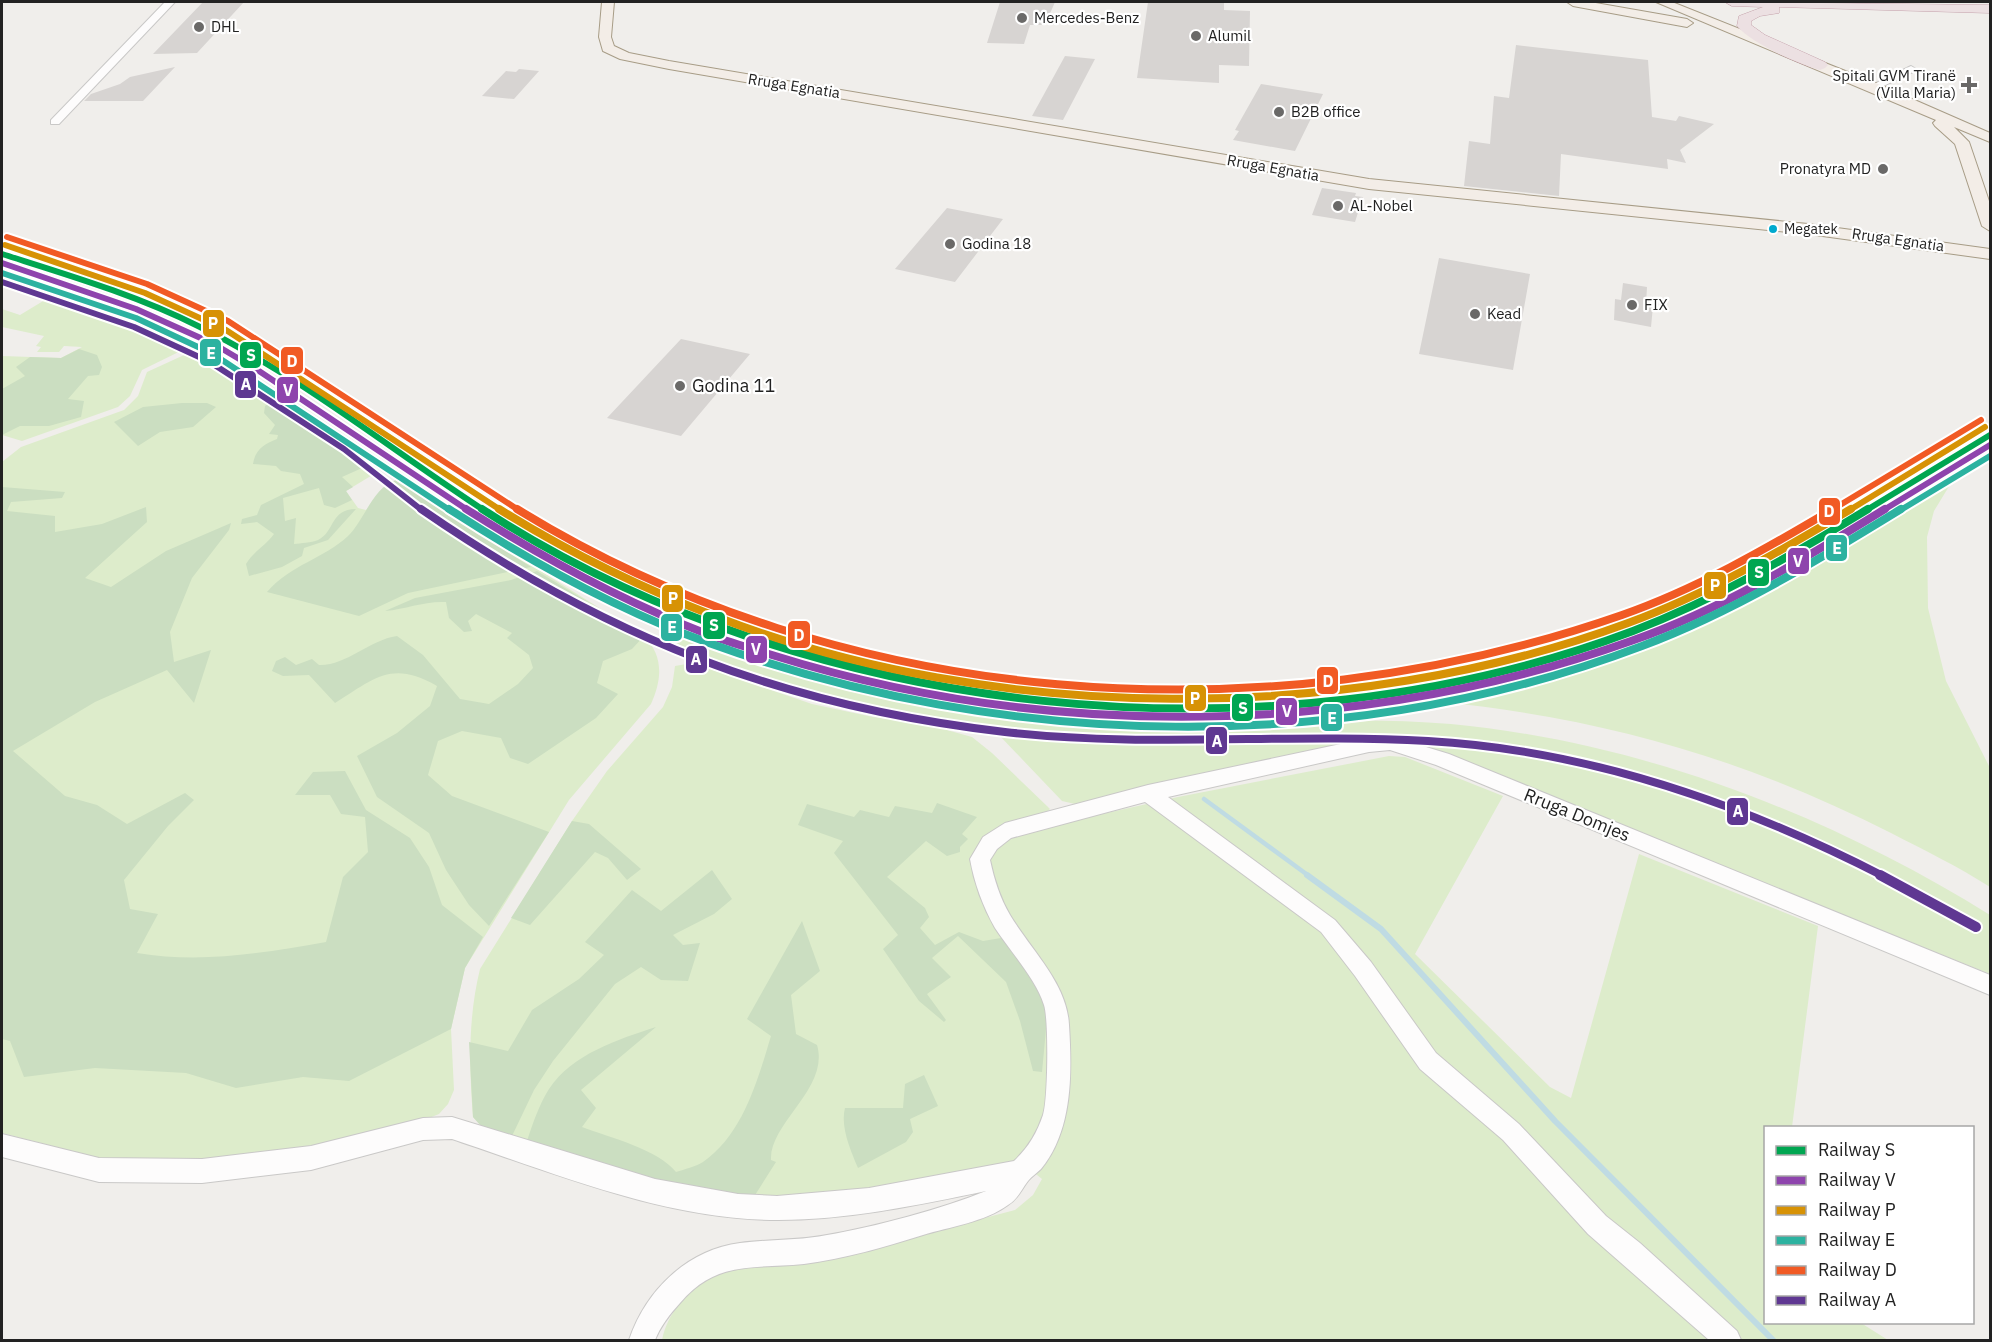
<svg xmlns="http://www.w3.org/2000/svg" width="1992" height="1342" font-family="'IBM Plex Sans',sans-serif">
  <rect width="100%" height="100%" fill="#f0eeeb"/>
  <path fill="#ddeccb" d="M45,281L139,311L160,324L178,330L197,343L142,370L130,396L118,407L22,441L2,435V356L61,358L82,347L64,346L59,352H37L41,347L36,346L44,336L2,327V309L20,315L58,292L34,283Z
    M195,350H209L257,382V388L274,399H283L374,459L372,464L379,471L346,491L358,508L366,510L382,491L396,480L644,636C664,656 662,680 651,704L569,800L465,968L451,1029L454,1090L448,1104L439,1114L424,1120L252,1159L122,1164L2,1133V462L21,447L124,410L138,396L147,372Z
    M1962,465L1934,511L1927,537L1928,608L1946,681L1990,768V887C1959,867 1924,850 1891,833C1745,759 1604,718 1441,702C1559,680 1674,644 1778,584C1841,547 1901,505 1962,465Z
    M642,615C740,664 851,690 959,706C980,709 1001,709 1022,711C1041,713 1059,717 1078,720C1112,724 1148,723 1183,723C1273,724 1361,716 1451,724C1642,742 1829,815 1990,915V974L1407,740L1372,739L1075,804L1062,801L998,734L926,717L867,709L761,680L688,652Z
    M692,663L812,704L873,717L918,722L972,737L992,753L1047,806L1050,809L1047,812L1053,825L1178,797L1389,756L1405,757L1503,796L1415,954L1550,1087L1571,1098L1639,854L1818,926L1792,1127L1766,1128V1322L1861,1323L1888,1340H662C668,1311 688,1292 710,1274L939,1230L1015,1210L1033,1195L1042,1179L1021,1162L771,1205L539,1145L481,1126L473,1117C469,1067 468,1018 480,969L572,821L607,771L663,707L672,687L675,666Z"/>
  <path fill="#cbdec1" d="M79,349L97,355L102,367L99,375L88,376L68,399L84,401L81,417L49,426H20L2,435V389L25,376L16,367L30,357L61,358Z
    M275,399H283L374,459L371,464L342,477L353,487L346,491L352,500L335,508L324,505L319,488L283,498L285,521L296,518L294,544C301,543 311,543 318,540C335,532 330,509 356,509L328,540L304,548L302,556L282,567L249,576L246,564C253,552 265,546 274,534L257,522L241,524L242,519L257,515L261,505L304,484L300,474L281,471L276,466L253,464C255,450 264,444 277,439L278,435L269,434L275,425L264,413L265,406Z
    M182,403H207L216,407L193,427L160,432L138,446L114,422L143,407Z
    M396,480L531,567L408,593L359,616L267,592C290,565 325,558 348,536C364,521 373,487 396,480Z
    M2,487L65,492L62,498L11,502L7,511L55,516V532L102,524L146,507L147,522L85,578L111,587L166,551L231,523L229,530L192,578L170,632L174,662L211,650L194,703L167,670L95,702L13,751L65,796L97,805L127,824L185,793L194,800L168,826L124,880L130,909L158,914L137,953C202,964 262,953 326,942L343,877L368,852L365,817L341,814L330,795H295L313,772L345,771L366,810L410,838L429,867L442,905L483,937L465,968L451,1029L349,1081L303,1077L236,1088L186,1073L95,1068L24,1077L10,1041L2,1039Z
    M537,571L644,636L632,649L603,661L597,683L618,694L596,718L528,764L510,758L501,738L462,731L438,741L428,775L452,796L549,832L489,926L469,905L446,870L429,833L377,797L357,756L397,733L430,706L437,686C392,660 375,678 335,703L309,675L283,676L272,671L276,661L285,657L296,665L312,659L319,665C346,666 369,640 397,636L423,655L460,699L489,704L518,684L533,668L529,655L507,638L512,633L476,614L468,621L472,631L464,632L449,618L446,602C423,601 407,609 385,611L415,598L511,580Z
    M937,803L977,817L962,834L968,839L960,847V852L947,856L926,841L887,877L925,908L929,917L920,928L935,945L959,932L983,941L1007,937L1028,969L1048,1008L1042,1072L1033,1071L1020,1021L1006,982L958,936L932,958L951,977L927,994L946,1020L944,1022L919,1001L883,949L898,935L834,853L843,841L798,825L807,804L854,817L860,810L889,817L895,806L932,813Z
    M572,821L589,824L641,869L627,880L608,858L595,852L530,925L511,918Z
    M712,870L732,899L714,914L673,935L683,945L700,943L688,981L661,980L641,967L615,984L553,1061L534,1090L512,1136L481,1126L473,1117L469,1042L508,1051L532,1010L579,979L604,955L585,942L632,890L661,911Z
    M802,921L820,971L791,995L796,1034L817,1045C830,1088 769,1123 771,1160L776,1162L750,1203L713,1199L527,1141C533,1123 539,1105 549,1089C572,1054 619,1039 656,1027L581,1090L596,1108L582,1127C609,1137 659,1150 676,1172C685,1169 695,1167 703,1162C743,1135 758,1079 771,1036L747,1019Z
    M924,1075L938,1106L910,1119L913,1132L906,1142L858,1168C851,1151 840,1127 845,1108H903L905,1084Z"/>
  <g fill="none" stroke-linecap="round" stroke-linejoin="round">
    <path stroke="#bfdbe3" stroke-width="4.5" d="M1204,799L1309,876"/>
    <path stroke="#bfdbe3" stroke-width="6" d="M1307,875L1381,929L1555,1121L1773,1340"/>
  </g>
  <path fill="#d7d4d2" d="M203,2H244L197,53L153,54Z
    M1000,2H1055L1045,25H1030L1024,44L987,43Z
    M1148,2H1224V10L1250,11L1249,66L1219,65V83L1137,78Z
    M1516,45L1648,60L1652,117L1676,121L1679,116L1714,124L1680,150L1686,163L1667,159L1668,169L1561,154L1559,196L1464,186L1469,141L1490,144L1494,96L1509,98Z
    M1065,56L1095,59L1063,120L1032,116Z
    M175,67L143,101H84L91,94L120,84L130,77Z
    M519,69L539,71L514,99L482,96L506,71L516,72Z
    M1261,84L1323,94L1295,151L1233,140L1239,131L1235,130Z
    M1322,188L1356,193L1355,196L1363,197L1355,222L1312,215Z
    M947,208L1003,219L955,282L895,269Z
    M1439,258L1530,274L1513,370L1419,354Z
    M1623,283L1647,287L1646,304L1653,306L1651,327L1614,320L1615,299L1621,300Z
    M681,339L750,354L681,436L607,418Z"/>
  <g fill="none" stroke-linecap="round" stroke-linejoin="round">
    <g stroke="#c9c8c7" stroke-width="2">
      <path id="minor" d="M165,2H175L59,124H51V120Z
        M1911,66L1916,69L1915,71L1877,89L1868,87Z
        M1390,736L1449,754L1990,975V995L1436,765L1390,750L1369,752L1168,797L1335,920L1371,962L1436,1053L1519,1124L1606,1216L1640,1243L1737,1331L1741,1340H1709L1588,1234L1503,1140L1420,1069L1355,976L1321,932L1145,802L1011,838L997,849L990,860C994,879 1000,898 1010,915C1031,950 1067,983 1069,1025C1072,1073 1073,1130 1041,1169C1037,1173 1032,1176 1028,1181C1021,1190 1018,1199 1008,1205C985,1222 949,1227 923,1235C884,1247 844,1259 804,1264C754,1269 716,1260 680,1303C670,1314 660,1327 655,1340H629C646,1290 687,1250 740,1243C769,1239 798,1241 827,1235C874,1227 942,1209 986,1191C918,1205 849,1220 778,1220C666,1220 557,1174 452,1139L423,1140L311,1170L202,1183L99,1182L2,1157V1134L99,1158L202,1159L311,1146L423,1118L452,1117L655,1179L738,1194L777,1196L869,1188L1014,1161C1028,1148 1037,1133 1043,1115C1048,1100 1049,1020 1044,1005C1036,979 1010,951 995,928C983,907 974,882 970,859L983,837L1005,823L1148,785L1369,738Z"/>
    </g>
    <g stroke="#a79c86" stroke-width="2">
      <path id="major" d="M602,2H614L611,37L614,46L629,53L669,61L1369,179L1808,224L1990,249V259L1808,234L1369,189L669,69L620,59L603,51L599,37Z
        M1567,2H1590L1687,19L1693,23L1687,27L1573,6Z
        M1656,2H1672L1878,84L1990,133V142L1954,127L1969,142L1990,204V231L1982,226L1955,144L1935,126L1933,123L1936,120Z"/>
    </g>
    <g stroke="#c5a2ac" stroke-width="1">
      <path id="highway" d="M1725,2L1990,5V13L1779,7V13L1760,16L1751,21V25L1765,35L1825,62L1828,65L1825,68L1820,70C1798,64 1751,43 1737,26L1739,16L1763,7L1732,6Z"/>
    </g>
    <use href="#minor" fill="#fdfcfc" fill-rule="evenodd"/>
    <use href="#major" fill="#f3ede7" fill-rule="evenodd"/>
    <use href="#highway" fill="#ece0e2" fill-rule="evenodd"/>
    <g stroke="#fff" stroke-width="10">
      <path id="rail-1-far1" d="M2,254C68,275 136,295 198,326C300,376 390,449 485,511
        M1865,511L1990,435"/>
    </g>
    <g stroke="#fff" stroke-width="12">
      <path id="rail-1" d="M482,509C808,721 1270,768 1633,631C1716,599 1793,555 1868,509"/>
    </g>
    <g stroke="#fff" stroke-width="10">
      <path id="rail-2-far1" d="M2,263L136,309L214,344L256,369L469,511
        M1882,511L1990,445"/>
    </g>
    <g stroke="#fff" stroke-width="12">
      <path id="rail-2" d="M466,509C543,558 622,601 707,634C728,642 750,648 772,655C1047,741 1359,738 1631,641C1721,610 1804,559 1885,509"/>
    </g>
    <g stroke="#fff" stroke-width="10">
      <path id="rail-3-far1" d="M5,245L145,293L226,330L502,511
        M1848,511L1985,427"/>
    </g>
    <g stroke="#fff" stroke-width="12">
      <path id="rail-3" d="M499,509C568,552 641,588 717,617C994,724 1350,726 1628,623C1707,594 1779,552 1851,509"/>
    </g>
    <g stroke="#fff" stroke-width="10">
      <path id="rail-4-far1" d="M2,273L136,318L213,354L451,511
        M1899,511L1990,456"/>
    </g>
    <g stroke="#fff" stroke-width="12">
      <path id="rail-4" d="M449,509C531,562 617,610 709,643C1004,750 1347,758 1642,646C1733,612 1818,560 1901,509"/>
    </g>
    <g stroke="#fff" stroke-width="10">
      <path id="rail-5-far1" d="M7,237L147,284L228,321L520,511
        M1830,511L1981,420"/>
    </g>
    <g stroke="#fff" stroke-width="12">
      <path id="rail-5" d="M517,509C843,710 1264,740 1622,615C1696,589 1766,549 1833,509"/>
    </g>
    <g stroke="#fff" stroke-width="10">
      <path id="rail-6-far2" d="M2,282L134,327L210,362L344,449L423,511"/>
    </g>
    <g stroke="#fff" stroke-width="12">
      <path id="rail-6-far1" d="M421,509C606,637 781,706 1005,732C1146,748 1287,733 1428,741C1587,750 1743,804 1883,876"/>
    </g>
    <g stroke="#fff" stroke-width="14">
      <path id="rail-6" d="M1880,875L1976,927"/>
    </g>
    <use href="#rail-1-far1" stroke="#00a651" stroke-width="6"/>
    <use href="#rail-1" stroke="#00a651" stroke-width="8"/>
    <use href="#rail-2-far1" stroke="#8e44ad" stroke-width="6"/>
    <use href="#rail-2" stroke="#8e44ad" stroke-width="8"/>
    <use href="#rail-3-far1" stroke="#d79205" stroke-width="6"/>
    <use href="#rail-3" stroke="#d79205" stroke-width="8"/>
    <use href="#rail-4-far1" stroke="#2cb2a0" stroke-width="6"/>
    <use href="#rail-4" stroke="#2cb2a0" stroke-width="8"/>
    <use href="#rail-5-far1" stroke="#f15a24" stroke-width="6"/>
    <use href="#rail-5" stroke="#f15a24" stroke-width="8"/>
    <use href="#rail-6-far2" stroke="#5f3892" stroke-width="6"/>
    <use href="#rail-6-far1" stroke="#5f3892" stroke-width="8"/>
    <use href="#rail-6" stroke="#5f3892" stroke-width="10"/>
  </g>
  <g fill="#6a6968" stroke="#fff" stroke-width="2">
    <circle cx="1022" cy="18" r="6"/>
    <circle cx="199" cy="27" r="6"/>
    <circle cx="1196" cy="36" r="6"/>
    <path d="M1966 76h6v6h6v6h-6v6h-6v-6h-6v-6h6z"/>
    <circle cx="1279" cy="112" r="6"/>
    <circle cx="1883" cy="169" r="6"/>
    <circle cx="1338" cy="206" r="6"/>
    <circle cx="950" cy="244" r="6"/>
    <circle cx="1632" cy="305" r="6"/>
    <circle cx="1475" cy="314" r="6"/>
    <circle cx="680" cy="386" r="6"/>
  </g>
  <circle fill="#00a9ce" stroke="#fff" stroke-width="2" cx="1773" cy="229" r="5"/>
  <g text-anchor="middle" stroke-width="4.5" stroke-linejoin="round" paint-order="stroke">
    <g font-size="14" fill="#222" stroke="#fff" text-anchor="start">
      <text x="1784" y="234">Megatek</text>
    </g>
    <g font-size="15" fill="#222" stroke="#fff" text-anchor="start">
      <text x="1034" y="23">Mercedes-Benz</text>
      <text x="211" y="32">DHL</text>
      <text x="1208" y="41">Alumil</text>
      <text x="1956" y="81" text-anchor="end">Spitali GVM Tiranë<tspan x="1956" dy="17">(Villa Maria)</tspan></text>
      <text x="1291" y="117">B2B office</text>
      <text x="1871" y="174" text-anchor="end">Pronatyra MD</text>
      <text x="1350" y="211">AL-Nobel</text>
      <text x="962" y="249">Godina 18</text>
      <text x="1644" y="310">FIX</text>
      <text x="1487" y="319">Kead</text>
    </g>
    <g font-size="15" fill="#222" stroke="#fff">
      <text transform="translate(794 86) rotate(9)" y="5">Rruga Egnatia</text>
      <text transform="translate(1273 168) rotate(10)" y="5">Rruga Egnatia</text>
      <text transform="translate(1898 240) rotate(8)" y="5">Rruga Egnatia</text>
    </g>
    <g font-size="18" fill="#222" stroke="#fff" text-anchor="start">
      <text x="692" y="392">Godina 11</text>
    </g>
    <g font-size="18" fill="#222" stroke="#fff">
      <text transform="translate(1577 815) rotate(22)" y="6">Rruga Domjes</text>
    </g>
  </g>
  <g stroke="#fff" stroke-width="2">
    <rect x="202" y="309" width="23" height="29" rx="6" fill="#d79205"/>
    <rect x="199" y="338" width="23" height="29" rx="6" fill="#2cb2a0"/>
    <rect x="239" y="341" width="23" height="28" rx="6" fill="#00a651"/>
    <rect x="280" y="346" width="24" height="29" rx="6" fill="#f15a24"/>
    <rect x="234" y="370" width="23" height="29" rx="6" fill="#5f3892"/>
    <rect x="276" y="376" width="23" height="28" rx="6" fill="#8e44ad"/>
    <rect x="1818" y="497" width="23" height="29" rx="6" fill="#f15a24"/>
    <rect x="1825" y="534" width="23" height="28" rx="6" fill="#2cb2a0"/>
    <rect x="1787" y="547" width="23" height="28" rx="6" fill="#8e44ad"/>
    <rect x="1747" y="558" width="23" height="29" rx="6" fill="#00a651"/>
    <rect x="1703" y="571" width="24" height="29" rx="6" fill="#d79205"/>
    <rect x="661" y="584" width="23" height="29" rx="6" fill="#d79205"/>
    <rect x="702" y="611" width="24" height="29" rx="6" fill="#00a651"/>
    <rect x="660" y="613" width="23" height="29" rx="6" fill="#2cb2a0"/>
    <rect x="787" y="620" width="24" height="29" rx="6" fill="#f15a24"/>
    <rect x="745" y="635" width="23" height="29" rx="6" fill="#8e44ad"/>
    <rect x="685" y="645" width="23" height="29" rx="6" fill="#5f3892"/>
    <rect x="1316" y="666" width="23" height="29" rx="6" fill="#f15a24"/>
    <rect x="1184" y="684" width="23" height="28" rx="6" fill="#d79205"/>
    <rect x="1231" y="693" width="23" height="29" rx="6" fill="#00a651"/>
    <rect x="1275" y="697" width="23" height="29" rx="6" fill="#8e44ad"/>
    <rect x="1320" y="703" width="23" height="29" rx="6" fill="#2cb2a0"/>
    <rect x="1205" y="726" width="23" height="29" rx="6" fill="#5f3892"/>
    <rect x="1726" y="797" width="23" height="29" rx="6" fill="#5f3892"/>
  </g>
  <g font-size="16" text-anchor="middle" font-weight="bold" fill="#fff">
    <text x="213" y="329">P</text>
    <text x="211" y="359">E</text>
    <text x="251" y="361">S</text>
    <text x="292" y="367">D</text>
    <text x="246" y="390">A</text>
    <text x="288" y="396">V</text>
    <text x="1829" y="517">D</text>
    <text x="1837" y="554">E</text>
    <text x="1798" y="567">V</text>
    <text x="1759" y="578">S</text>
    <text x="1715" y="591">P</text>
    <text x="673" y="604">P</text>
    <text x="714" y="631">S</text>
    <text x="672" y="633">E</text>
    <text x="799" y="641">D</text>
    <text x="756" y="655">V</text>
    <text x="696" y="665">A</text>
    <text x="1328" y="687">D</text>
    <text x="1195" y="704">P</text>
    <text x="1243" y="714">S</text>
    <text x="1287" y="717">V</text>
    <text x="1332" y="724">E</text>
    <text x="1217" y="747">A</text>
    <text x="1738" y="817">A</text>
  </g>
  <rect width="1992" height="1342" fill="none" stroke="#222222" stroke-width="6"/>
  <rect x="1764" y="1126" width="210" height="198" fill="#ffffff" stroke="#a7a7a7" stroke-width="1.5"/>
  <rect x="1776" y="1146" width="30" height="9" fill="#00a651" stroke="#a7a7a7" stroke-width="1.5"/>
  <text x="1818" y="1156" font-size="18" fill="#222222">Railway S</text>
  <rect x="1776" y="1176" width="30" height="9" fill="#8e44ad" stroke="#a7a7a7" stroke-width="1.5"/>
  <text x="1818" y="1186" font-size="18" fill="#222222">Railway V</text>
  <rect x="1776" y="1206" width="30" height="9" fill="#d79205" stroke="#a7a7a7" stroke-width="1.5"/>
  <text x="1818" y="1216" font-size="18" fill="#222222">Railway P</text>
  <rect x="1776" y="1236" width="30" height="9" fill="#2cb2a0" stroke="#a7a7a7" stroke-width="1.5"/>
  <text x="1818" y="1246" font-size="18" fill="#222222">Railway E</text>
  <rect x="1776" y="1266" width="30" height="9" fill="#f15a24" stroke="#a7a7a7" stroke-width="1.5"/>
  <text x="1818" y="1276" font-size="18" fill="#222222">Railway D</text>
  <rect x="1776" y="1296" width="30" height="9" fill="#5f3892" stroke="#a7a7a7" stroke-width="1.5"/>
  <text x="1818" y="1306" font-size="18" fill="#222222">Railway A</text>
</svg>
